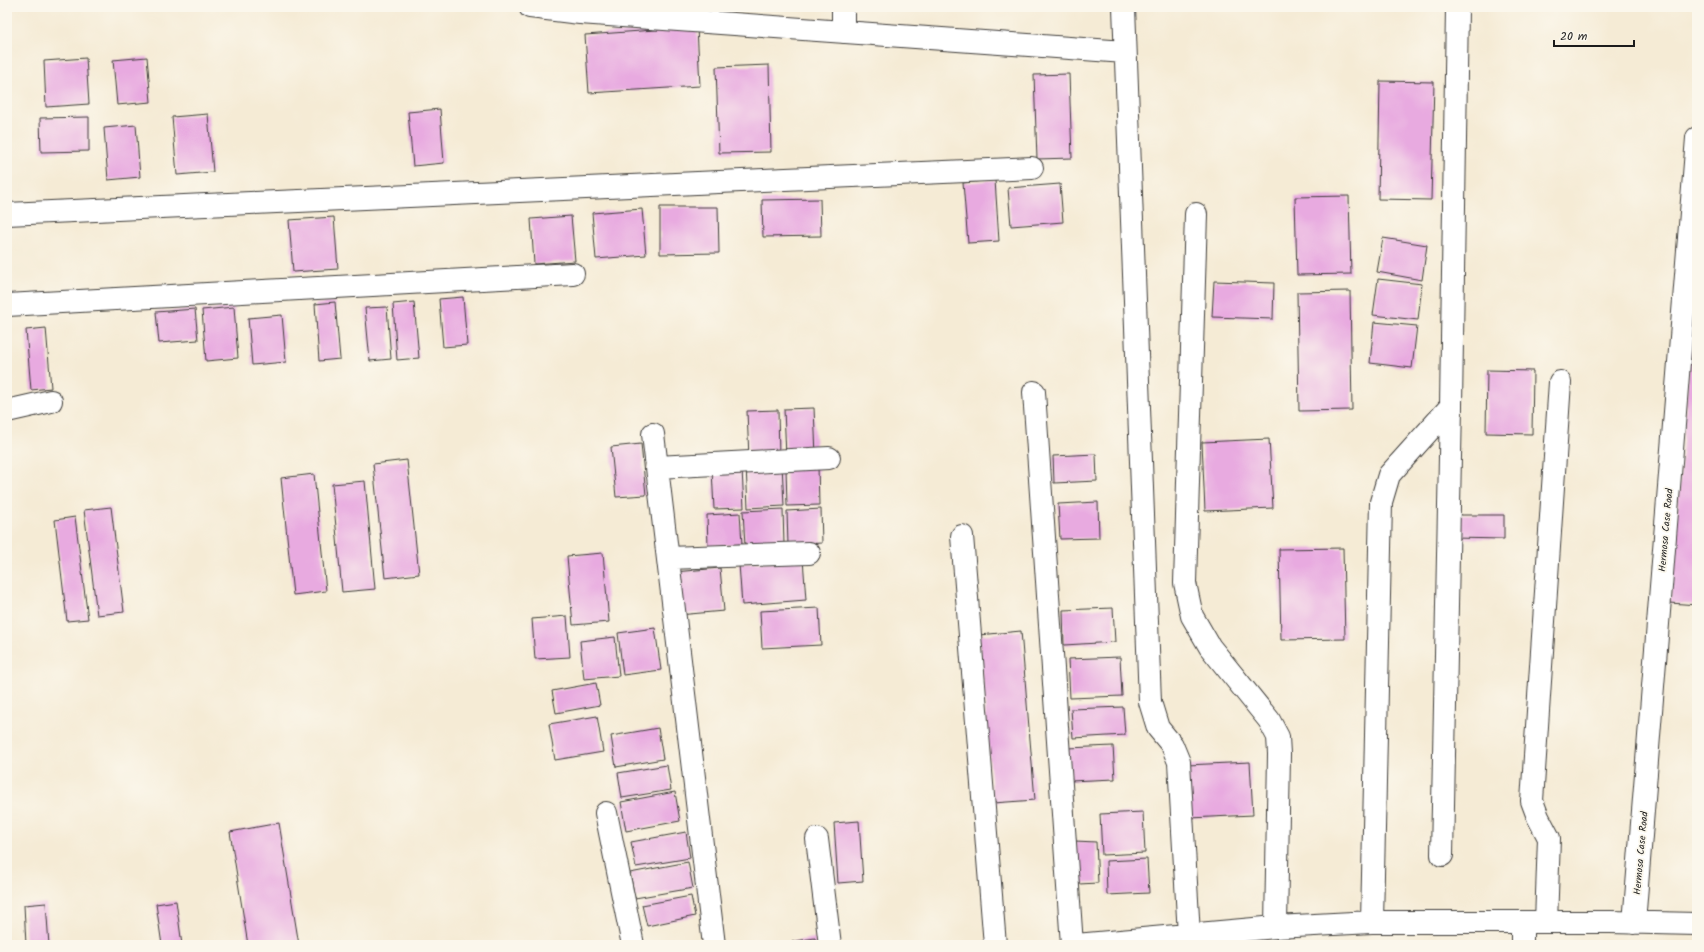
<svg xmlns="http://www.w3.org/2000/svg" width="1704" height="952" font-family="Kalam,sans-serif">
  <rect width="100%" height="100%" fill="#fbf7ec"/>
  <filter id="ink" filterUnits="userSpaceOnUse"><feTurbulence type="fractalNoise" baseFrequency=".025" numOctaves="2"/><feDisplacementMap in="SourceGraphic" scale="8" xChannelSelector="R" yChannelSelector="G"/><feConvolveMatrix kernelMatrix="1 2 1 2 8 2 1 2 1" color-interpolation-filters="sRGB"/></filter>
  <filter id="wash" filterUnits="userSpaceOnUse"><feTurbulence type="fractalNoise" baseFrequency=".012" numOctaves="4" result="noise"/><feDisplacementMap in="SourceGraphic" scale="16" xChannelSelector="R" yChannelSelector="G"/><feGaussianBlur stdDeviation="0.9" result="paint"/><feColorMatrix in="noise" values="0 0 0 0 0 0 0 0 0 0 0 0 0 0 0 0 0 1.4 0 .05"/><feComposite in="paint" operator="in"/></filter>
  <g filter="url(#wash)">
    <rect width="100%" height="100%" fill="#f5ebd5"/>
    <g id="blocks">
      <path fill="#e8aae0" d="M697,27L700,86L589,93L585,35Z
        M147,57L151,102L117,105L113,60Z
        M86,58L89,104L46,107L44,61Z
        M769,65L771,152L719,153L716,67Z
        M1069,74L1072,158L1037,159L1034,75Z
        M1380,81L1434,82L1431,200L1378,199Z
        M440,109L444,163L413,166L408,112Z
        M208,114L213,172L177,175L172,117Z
        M89,117V151L41,152L40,118Z
        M136,125L140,177L108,180L104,128Z
        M995,180L999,241L968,243L963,183Z
        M1060,184L1063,222L1011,226L1008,188Z
        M1349,196L1351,274L1297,275L1295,197Z
        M820,199L821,236L763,237L762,200Z
        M660,207H718L719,253L660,254Z
        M642,209L646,255L596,259L592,213Z
        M571,216L575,261L534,264L531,219Z
        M334,217L338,269L293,272L289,220Z
        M1383,238L1427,245L1422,280L1377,272Z
        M1696,278L1697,279V605L1670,603Z
        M1378,279L1422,284L1418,320L1373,315Z
        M1214,281L1274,283L1273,319L1212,317Z
        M1350,291L1352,410L1299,411L1297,292Z
        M463,297L467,345L443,347L439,299Z
        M335,302L340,359L319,361L315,304Z
        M414,302L419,358L397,360L393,304Z
        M234,307L238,358L206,361L202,310Z
        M387,307L391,359L370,361L365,308Z
        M195,309L198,340L159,343L156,312Z
        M282,315L286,362L252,365L248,318Z
        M1374,322L1417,326L1412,368L1370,363Z
        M46,328L51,388L31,390L26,330Z
        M1487,370L1533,371L1532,434L1486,433Z
        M814,408L816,456L786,457L784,409Z
        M778,410L779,457L749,458L747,411Z
        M1269,439L1273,508L1205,511L1202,442Z
        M641,444L646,495L616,497L611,447Z
        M1096,454L1097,481L1054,483L1053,456Z
        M407,460L419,574L385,578L373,464Z
        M782,464L784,506L748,508L746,466Z
        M818,466L819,505L787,506L786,468Z
        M742,469L744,508L714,509L712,470Z
        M314,474L326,591L293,595L281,478Z
        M365,481L375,589L342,592L332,484Z
        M1098,502L1099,538L1060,539L1058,504Z
        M111,507L124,612L97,615L84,510Z
        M783,509L784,545L745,546L743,511Z
        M821,509L822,543L788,545L787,511Z
        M740,513L742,544L708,546L707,515Z
        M1453,515H1504V539L1453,538Z
        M75,517L88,619L67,621L55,520Z
        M1343,548L1345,639L1281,640L1279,549Z
        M603,553L609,622L573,625L567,556Z
        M803,559L806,600L742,605L739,564Z
        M720,568L724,611L678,615L674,572Z
        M819,608L821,645L762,648L760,611Z
        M1113,608L1115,642L1064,645L1063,610Z
        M567,616L570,657L535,659L532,619Z
        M655,628L661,670L623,675L618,633Z
        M1021,631L1035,800L993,803L979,635Z
        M615,637L619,676L584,679L580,641Z
        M1120,657L1122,696L1070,698L1068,659Z
        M596,683L600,705L556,713L552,691Z
        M1123,707L1125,735L1073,738L1071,709Z
        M597,716L603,752L555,760L549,724Z
        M658,728L663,759L616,767L611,736Z
        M1113,746L1115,779L1070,781L1068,748Z
        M1250,762L1253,815L1190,818L1187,765Z
        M667,765L671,790L622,798L618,773Z
        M675,792L680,821L626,831L621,802Z
        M1143,812L1145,853L1102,855L1100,814Z
        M859,821L863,881L838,883L834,823Z
        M279,823L299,945H248L230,832Z
        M686,832L690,858L636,867L631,842Z
        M1075,841L1096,842L1098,883L1079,884Z
        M1147,859L1149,893L1107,895L1106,861Z
        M688,862L693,888L635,898L630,873Z
        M691,896L695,916L647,926L642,905Z
        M176,901L182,945H162L156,904Z
        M46,903L49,945H26L24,905Z
        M815,938L816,945H776V944Z"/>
    </g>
  </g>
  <g filter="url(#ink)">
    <use href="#blocks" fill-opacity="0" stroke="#3d3b38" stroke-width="1"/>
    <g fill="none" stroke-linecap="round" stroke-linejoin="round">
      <g stroke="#3d3b38" stroke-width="24">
        <path id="minor" d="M530,7L580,13L1125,52
          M1124,7L1150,702L1158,728L1172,745L1179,762L1189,935
          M843,32V7
          M7,214L1032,168
          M1196,214L1185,583L1192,616L1210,647L1269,720L1278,737L1279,754L1276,927
          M7,305L573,274
          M1034,392L1072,945
          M7,411L51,401
          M653,434L714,945
          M657,467L829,458
          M962,536L995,945
          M668,558L809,553
          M606,813L633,945
          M817,839L830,945
          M1442,855L1451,406L1457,7
          M1372,922L1381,502L1389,475L1451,406
          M1546,922L1549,838L1538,817L1532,801L1560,382
          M1634,923L1697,138
          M1076,945L1276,927L1372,922H1610L1697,924
          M1522,945V922"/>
      </g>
      <use href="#minor" stroke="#fff" stroke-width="22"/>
    </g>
  </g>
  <g text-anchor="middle" stroke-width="3.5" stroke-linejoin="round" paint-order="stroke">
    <g font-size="10" fill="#1c1c1c" stroke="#fbf7ec">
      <text transform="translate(1665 530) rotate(-85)" y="4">Hermosa Case Road</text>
      <text transform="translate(1640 853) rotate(-85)" y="4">Hermosa Case Road</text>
    </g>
  </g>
  <rect width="1704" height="952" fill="none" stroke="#fbf7ec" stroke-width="24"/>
  <path d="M1554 40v6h80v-6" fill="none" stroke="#1c1c1c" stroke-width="2"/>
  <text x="1560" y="40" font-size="12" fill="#1c1c1c" stroke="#fbf7ec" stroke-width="3" paint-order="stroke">20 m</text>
</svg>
